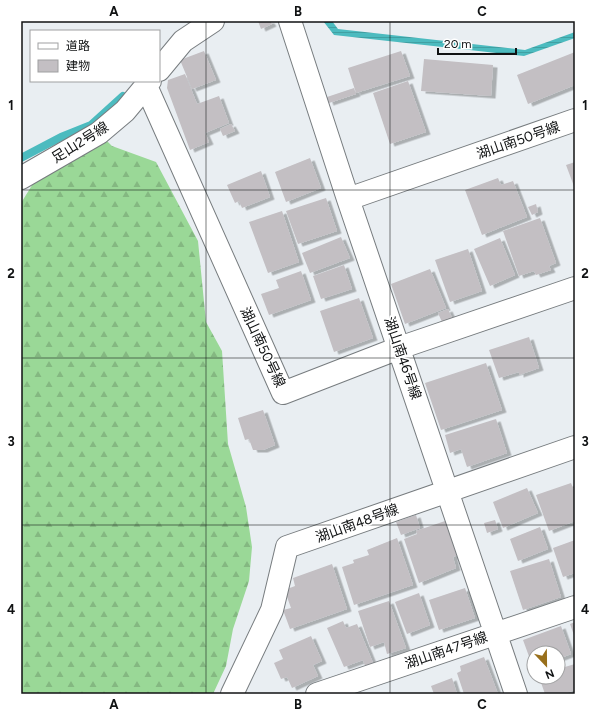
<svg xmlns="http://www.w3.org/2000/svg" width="596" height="715" font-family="Figtree,'Noto Sans JP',sans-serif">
  <defs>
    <pattern id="forest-firs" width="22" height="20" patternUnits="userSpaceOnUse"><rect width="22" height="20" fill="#9ad897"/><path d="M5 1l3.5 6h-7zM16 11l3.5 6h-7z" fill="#84b881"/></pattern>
    <pattern id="water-rules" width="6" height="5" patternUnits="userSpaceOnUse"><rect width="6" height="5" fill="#4cbbbf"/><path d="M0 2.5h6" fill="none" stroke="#41a0a3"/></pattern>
    <filter id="shadow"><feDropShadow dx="4.5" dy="2.5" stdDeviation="0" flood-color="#0004"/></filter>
  </defs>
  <rect width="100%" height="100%" fill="#e9eef2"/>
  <path fill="url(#forest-firs)" d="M107,141L112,146L156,162L198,241L206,322L222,351L228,444L246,507L252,547L249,581L233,629L226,666L213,694H21V203L39,174Z"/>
  <path fill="url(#water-rules)" d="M323,21H332L338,29L525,50L575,32V38L524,56L334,35Z"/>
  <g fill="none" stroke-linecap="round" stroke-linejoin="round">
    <path stroke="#4cbbbf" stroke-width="8" d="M21,158L61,137L91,125L123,96"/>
  </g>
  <path fill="#c3bfc3" filter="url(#shadow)" d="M258,21H270L272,24L261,29Z
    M204,51L216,80L192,89L180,60Z
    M401,51L410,76L356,93L348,68Z
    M575,52V85L528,104L517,75Z
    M424,59L493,65L491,96L421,91Z
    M185,74L197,104L219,96L229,123L205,133L209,142L190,150L167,88L168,80Z
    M408,81L426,132L390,144L373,93Z
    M354,88L356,94L329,103L327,97Z
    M231,124L235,131L223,136L220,129Z
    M310,158L321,188L286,202L275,172Z
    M575,162V189L566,165Z
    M261,171L270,197L242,208L239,201L235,203L227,185Z
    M498,178L501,185L513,181L527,217L482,235L465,190Z
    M326,198L337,231L298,244L286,211Z
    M536,204L538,212L532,215L528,207Z
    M282,211L299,262L268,273L249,222Z
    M540,218L556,263L549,266L551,270L536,275L534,271L519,276L503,231Z
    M341,237L350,258L310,273L302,253Z
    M500,238L515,275L490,286L474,249Z
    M468,249L482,291L450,302L435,260Z
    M344,265L352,289L321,299L313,276Z
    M430,269L446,308L405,324L391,284Z
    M301,271L311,300L269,315L261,294L279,288L276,280Z
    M359,298L373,338L334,352L320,311Z
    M448,309L452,318L442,322L438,313Z
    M529,337L539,368L519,375V372L499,378L489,350Z
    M486,363L502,410L441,430L425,383Z
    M263,410L275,445L263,450H253L249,439L245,440L238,418Z
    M496,419L507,453L467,467L461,449L450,453L445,435Z
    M571,483L575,493V521L549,531L536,495Z
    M527,488L538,513L503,528L493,502Z
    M416,515L420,528L401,535L396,522Z
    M495,520L498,529L487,533L484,523Z
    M445,521L458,555L453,557L456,568L419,583L404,539L417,534L416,531Z
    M540,527L548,549L518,561L510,539Z
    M397,538L413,585L354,605L342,567L354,563L353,560L369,555L367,550Z
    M575,540V573L563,577L553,548Z
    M549,559L561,597L523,610L510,571Z
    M332,564L347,609L290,629L283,610L291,608L286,594L287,589L295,586L293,578Z
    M465,588L475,618L439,630L429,600Z
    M419,593L430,625L407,634L395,602Z
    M389,601L406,648L387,654L384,642L370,647L358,611Z
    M343,621L346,628L357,624L373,663L365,666L363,660L344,667L327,628Z
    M575,622V638L570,624Z
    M561,626L571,654L558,659V653H534V670L523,640Z
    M311,636L322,661L313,665L318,676L292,688L287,677L281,679L274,663L283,659L279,650Z
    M484,657L498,694H464L457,673L461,671L460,666Z
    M575,664V690L562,694H545L539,677H558V669Z
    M452,678L457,694H434L431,686Z"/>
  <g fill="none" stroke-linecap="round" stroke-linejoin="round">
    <g stroke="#777c7f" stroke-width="24">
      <path id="street" d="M290,21L348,199L516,694
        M159,70L183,41L213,21
        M146,86L283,393L399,348L575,288
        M21,178L99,133L125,111L150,81
        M348,199L575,120
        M232,694L272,610L287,547L575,447
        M317,694L575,607"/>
    </g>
    <use href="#street" stroke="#fff" stroke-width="22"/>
  </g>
  <path fill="none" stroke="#101213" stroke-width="1" stroke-opacity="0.55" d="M206,21V694M390,21V694M21,190H575M21,358H575M21,525H575"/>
  <g text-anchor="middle" stroke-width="3.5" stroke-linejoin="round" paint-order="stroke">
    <g font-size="14" fill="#101213" stroke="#fff">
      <text transform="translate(518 140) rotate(-19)" y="5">湖山南50号線</text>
      <text transform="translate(80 142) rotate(-32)" y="5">足山2号線</text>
      <text transform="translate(263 347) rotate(65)" y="5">湖山南50号線</text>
      <text transform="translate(403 358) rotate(71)" y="5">湖山南46号線</text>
      <text transform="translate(357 523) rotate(-20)" y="5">湖山南48号線</text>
      <text transform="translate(446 650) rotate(-19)" y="5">湖山南47号線</text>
    </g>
  </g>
  <rect width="596" height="715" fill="none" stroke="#ffffff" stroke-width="44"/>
  <rect x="30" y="30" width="130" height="52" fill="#ffffff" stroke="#9fa0a1"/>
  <rect x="38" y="43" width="20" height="6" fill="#ffffff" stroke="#9fa0a1"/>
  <text x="66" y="50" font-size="12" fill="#101213">道路</text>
  <rect x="38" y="60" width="20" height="12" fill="#c3bfc3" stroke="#9fa0a1"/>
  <text x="66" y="70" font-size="12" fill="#101213">建物</text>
  <g transform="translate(546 665) rotate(158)"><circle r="19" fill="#ffffff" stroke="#9fa0a1"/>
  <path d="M0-3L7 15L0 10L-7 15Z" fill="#986f1b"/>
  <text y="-6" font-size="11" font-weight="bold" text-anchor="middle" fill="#101213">N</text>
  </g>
  <path d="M438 48v6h78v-6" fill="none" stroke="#101213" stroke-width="2"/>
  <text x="444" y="48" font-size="12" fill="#101213" stroke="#ffffff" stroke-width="3" paint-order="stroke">20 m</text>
  <rect x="22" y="22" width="552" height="671" fill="none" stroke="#101213" stroke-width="1.5"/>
  <g font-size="13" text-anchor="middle" font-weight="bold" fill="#101213">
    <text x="114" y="16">A</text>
    <text x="298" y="16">B</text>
    <text x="482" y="16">C</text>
    <text x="11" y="110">1</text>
    <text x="585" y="110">1</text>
    <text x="11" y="278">2</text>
    <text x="585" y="278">2</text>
    <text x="11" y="446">3</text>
    <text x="585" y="446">3</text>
    <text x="11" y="614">4</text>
    <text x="585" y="614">4</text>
    <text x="114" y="709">A</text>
    <text x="298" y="709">B</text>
    <text x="482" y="709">C</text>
  </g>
</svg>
